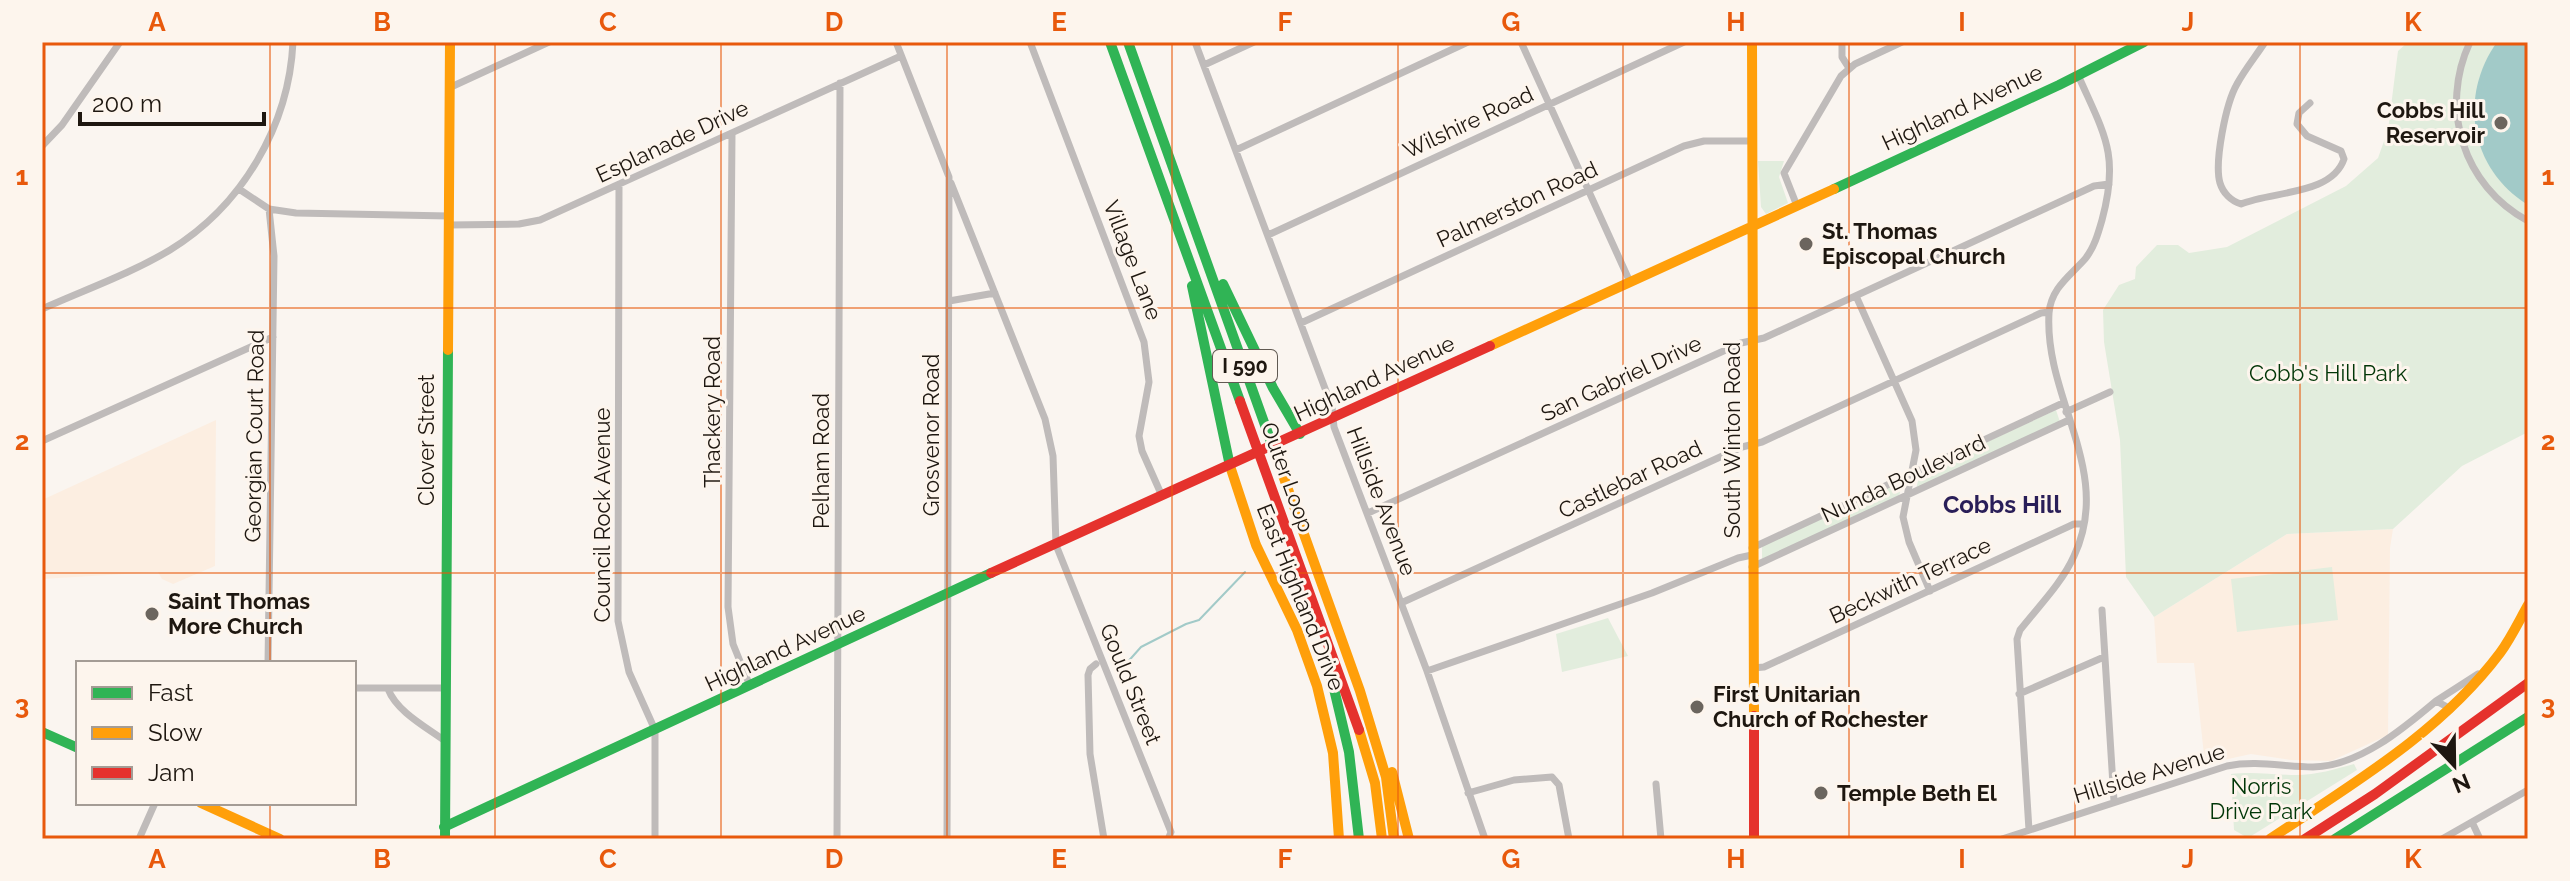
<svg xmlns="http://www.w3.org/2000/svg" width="2570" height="881" font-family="Raleway,sans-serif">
  <rect width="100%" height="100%" fill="#faf5f0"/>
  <path fill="#fceee1" d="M216,420L215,566L173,584L162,579L158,572L42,579V500Z
    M2393,529L2390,548L2388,735L2331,761L2291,760L2251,754L2205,764L2194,663H2157L2154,617L2287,534Z"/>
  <path fill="#e2eddd" d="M2408,42H2528V432L2462,466L2393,529L2287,534L2154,617L2126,577L2120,440L2104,342L2103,310L2119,285L2135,279L2136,267L2157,245H2178L2189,253L2227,247L2346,186L2378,158L2388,130L2398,51Z
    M1758,161H1784L1779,177L1788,203L1766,214L1761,207Z
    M2056,410L2060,422L1916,489L1920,473Z
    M1900,482H1902L1899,497L1762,559V546Z
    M2332,567L2338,620L2237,632L2231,579Z
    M1608,618L1628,656L1562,672L1556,634Z
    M2354,764L2357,770L2248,838L2234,830L2231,774C2254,771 2274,775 2296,775C2317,775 2335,769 2354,764Z"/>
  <path fill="#a2cac8" d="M2497,42H2528V205C2470,169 2458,97 2497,42Z"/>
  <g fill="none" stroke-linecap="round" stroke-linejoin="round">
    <path stroke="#a2cac8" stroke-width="2" d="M1125,665L1141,647L1186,624L1199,620L1245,572"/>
    <path stroke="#bfbbba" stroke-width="7" d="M896,42L949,177L947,839
      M1030,42L1144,342L1149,382L1139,436L1142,451L1162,496
      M1195,42L1332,407L1334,427L1427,671L1485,839
      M1521,42L1630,282
      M1842,42V57L1849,68
      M2265,42C2256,56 2245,69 2237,84C2226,103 2214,162 2220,183C2223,193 2231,201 2241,204C2273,191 2332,195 2344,159L2341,151L2307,136L2297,124L2299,113L2310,103
      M2470,42C2439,108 2463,186 2528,221
      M1204,65L1254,42
      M451,87L549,42
      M732,134L728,607L733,644L750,686
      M42,146L62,125L120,42
      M1236,150L1468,42
      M951,183L1045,419L1053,456L1056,545L1171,832L1169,837
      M619,185L618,621L629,672L655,730V839
      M239,189L269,209L296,213L449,216
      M1797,206L1784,173L1841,76L1855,64L1902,42
      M449,225L519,224L540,220L901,56
      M1268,235L1684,42
      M1856,296L1912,421L1916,450L1903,517L1909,542L1930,591
      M949,301L995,293
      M42,309C84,290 130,274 170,250C242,206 289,126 293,42
      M1301,323L1684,146L1704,141H1753
      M2066,412L2110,392
      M42,441L273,337
      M1368,513L1741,343L1764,338L2094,186L2109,184
      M1752,548L2063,403
      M1752,567L2069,420
      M1401,603L1742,447L1762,442L2041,313L2049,312
      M2102,610L2114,801
      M268,663L274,256L269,209
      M1096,664L1090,669L1088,675L1090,754L1104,839
      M1753,668L1764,667L2074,524H2083
      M1427,671L1652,593L1738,558L1752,555
      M354,688H445
      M388,689C397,712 426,727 445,741
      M2019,694L2104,657
      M2436,701L2478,674
      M1656,784L1661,839
      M1468,793L1514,780L1552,777L1559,785L1569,839
      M2472,822L2480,839
      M2029,830L2017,639L2020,630C2038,607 2062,583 2074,556C2114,471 2044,399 2049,313C2051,288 2070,276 2085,259C2094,248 2098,234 2102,220C2120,154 2104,134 2078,75
      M139,839L155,803
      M837,839L840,83
      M2002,839L2227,766C2257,760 2284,767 2313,767C2359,766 2403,729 2436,701L2451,709
      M2442,839L2528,790"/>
    <path stroke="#30b455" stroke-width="10" d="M1110,42L1240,401
      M1128,42L1280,467
      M1834,189L2059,85L2144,42
      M1223,284L1273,388L1300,434
      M1192,286L1230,466
      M1330,672L1349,752L1359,839
      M42,732L78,748
      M444,827L991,573
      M445,839L448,350
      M2335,839L2528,717"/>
    <path stroke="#ff9f0a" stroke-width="10" d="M1752,42L1754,716
      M1490,346L1834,189
      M448,350L450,42
      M1230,466L1256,545L1297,630L1317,686L1333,753L1339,839
      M1280,467L1360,691L1386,777L1394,839
      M1359,730L1375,783L1382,839
      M1392,772L1409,839
      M201,803L280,839
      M2270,839C2352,784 2440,733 2500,653C2511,638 2519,621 2528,605"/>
    <path stroke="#e5322d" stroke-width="10" d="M1240,401L1359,730
      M991,573L1490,346
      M1754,716V839
      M2305,839L2375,794L2528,683"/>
  </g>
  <path fill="none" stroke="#e8590c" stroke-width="2" stroke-opacity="0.55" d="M270,42V663M495,42V839M721,42V839M947,42V839M1172,42V839M1398,42V839M1623,42V839M1849,42V839M2075,42V839M2300,42V839M42,308H2528M42,573H2528M270,803V839"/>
  <g fill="#6b655e" stroke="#fdf5ed" stroke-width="3">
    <circle cx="2501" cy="123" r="8"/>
    <circle cx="1806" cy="244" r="8"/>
    <circle cx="152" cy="614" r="8"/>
    <circle cx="1697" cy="707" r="8"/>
    <circle cx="1821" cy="793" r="8"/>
  </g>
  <g text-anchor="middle" stroke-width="6" stroke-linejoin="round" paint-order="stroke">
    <rect fill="#fdf5ed" stroke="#615a52" stroke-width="2" x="1213" y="350" width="64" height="32" rx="6"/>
    <g font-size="20" font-weight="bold" fill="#1e1710">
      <text x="1245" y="373">I 590</text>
    </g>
    <g font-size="22" fill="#1e1710" stroke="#fdf5ed">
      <text transform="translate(1962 107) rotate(-25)" y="8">Highland Avenue</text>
      <text transform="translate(1468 122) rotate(-25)" y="8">Wilshire Road</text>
      <text transform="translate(672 141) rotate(-25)" y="8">Esplanade Drive</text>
      <text transform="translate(1517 204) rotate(-25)" y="8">Palmerston Road</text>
      <text transform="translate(1133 260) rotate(69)" y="8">Village Lane</text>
      <text transform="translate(1374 378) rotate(-25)" y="8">Highland Avenue</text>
      <text transform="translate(1621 378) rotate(-25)" y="8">San Gabriel Drive</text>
      <text transform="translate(712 412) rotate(-90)" y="8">Thackery Road</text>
      <text transform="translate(931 435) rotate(-90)" y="8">Grosvenor Road</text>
      <text transform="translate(254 436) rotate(-89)" y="8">Georgian Court Road</text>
      <text transform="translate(426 440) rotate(-90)" y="8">Clover Street</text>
      <text transform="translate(1732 440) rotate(-90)" y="8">South Winton Road</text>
      <text transform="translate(821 461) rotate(-90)" y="8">Pelham Road</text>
      <text transform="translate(1288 477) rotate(70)" y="8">Outer Loop</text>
      <text transform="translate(1903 478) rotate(-25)" y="8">Nunda Boulevard</text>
      <text transform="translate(1630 479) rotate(-25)" y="8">Castlebar Road</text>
      <text transform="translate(1382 501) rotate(69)" y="8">Hillside Avenue</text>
      <text transform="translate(602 515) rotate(-90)" y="8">Council Rock Avenue</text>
      <text transform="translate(1910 580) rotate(-25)" y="8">Beckwith Terrace</text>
      <text transform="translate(1301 597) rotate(68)" y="8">East Highland Drive</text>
      <text transform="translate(785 648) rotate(-25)" y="8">Highland Avenue</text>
      <text transform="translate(1131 684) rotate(68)" y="8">Gould Street</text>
      <text transform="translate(2149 773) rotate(-17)" y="8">Hillside Avenue</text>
    </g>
    <g font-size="22" font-weight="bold" fill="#1e1710" stroke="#fdf5ed" text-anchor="start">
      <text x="2485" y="118" text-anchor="end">Cobbs Hill<tspan x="2485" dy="25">Reservoir</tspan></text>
      <text x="1822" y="239">St. Thomas<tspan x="1822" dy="25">Episcopal Church</tspan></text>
      <text x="168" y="609">Saint Thomas<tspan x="168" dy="25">More Church</tspan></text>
      <text x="1713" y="702">First Unitarian<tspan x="1713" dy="25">Church of Rochester</tspan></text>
      <text x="1837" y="801">Temple Beth El</text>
    </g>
    <g font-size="22" fill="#013607" stroke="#fdf5ed">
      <text x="2328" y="381">Cobb's Hill Park</text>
      <text x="2261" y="794">Norris<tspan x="2261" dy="25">Drive Park</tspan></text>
    </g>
    <g font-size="24" font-weight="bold" fill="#291e58" stroke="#fdf5ed">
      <text x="2002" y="513">Cobbs Hill</text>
    </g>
  </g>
  <rect width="2570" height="881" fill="none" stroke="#fdf5ed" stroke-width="88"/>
  <rect x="76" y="661" width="280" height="144" fill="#fdf5ed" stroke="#a49c95" stroke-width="2"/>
  <rect x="92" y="687" width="40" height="12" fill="#30b455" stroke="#a49c95" stroke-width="2"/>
  <text x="148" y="701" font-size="24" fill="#1e1710">Fast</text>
  <rect x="92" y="727" width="40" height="12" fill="#ff9f0a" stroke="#a49c95" stroke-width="2"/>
  <text x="148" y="741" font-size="24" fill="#1e1710">Slow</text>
  <rect x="92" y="767" width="40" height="12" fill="#e5322d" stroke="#a49c95" stroke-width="2"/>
  <text x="148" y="781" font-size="24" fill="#1e1710">Jam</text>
  <g transform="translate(2454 765) rotate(158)" stroke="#fdf5ed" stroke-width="6" paint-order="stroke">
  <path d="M0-6L14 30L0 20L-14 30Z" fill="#1e1710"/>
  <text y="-12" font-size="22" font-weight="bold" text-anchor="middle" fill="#1e1710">N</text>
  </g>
  <path d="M80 112v12h184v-12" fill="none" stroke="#1e1710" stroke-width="4"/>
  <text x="92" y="112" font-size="24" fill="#1e1710" stroke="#fdf5ed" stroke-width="6" paint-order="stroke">200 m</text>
  <rect x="44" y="44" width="2482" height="793" fill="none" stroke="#e8590c" stroke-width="3"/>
  <g font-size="26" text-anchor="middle" font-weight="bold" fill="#e8590c">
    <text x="157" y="31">A</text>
    <text x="382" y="31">B</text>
    <text x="608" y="31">C</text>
    <text x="834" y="31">D</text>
    <text x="1059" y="31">E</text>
    <text x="1285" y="31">F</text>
    <text x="1511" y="31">G</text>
    <text x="1736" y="31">H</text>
    <text x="1962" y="31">I</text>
    <text x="2188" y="31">J</text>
    <text x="2413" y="31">K</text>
    <text x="22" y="185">1</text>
    <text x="2548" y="185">1</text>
    <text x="22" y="450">2</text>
    <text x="2548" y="450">2</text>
    <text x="22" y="714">3</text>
    <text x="2548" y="714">3</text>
    <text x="157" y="868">A</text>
    <text x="382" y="868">B</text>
    <text x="608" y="868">C</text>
    <text x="834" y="868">D</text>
    <text x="1059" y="868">E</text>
    <text x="1285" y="868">F</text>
    <text x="1511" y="868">G</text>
    <text x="1736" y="868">H</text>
    <text x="1962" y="868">I</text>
    <text x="2188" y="868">J</text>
    <text x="2413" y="868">K</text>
  </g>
</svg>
